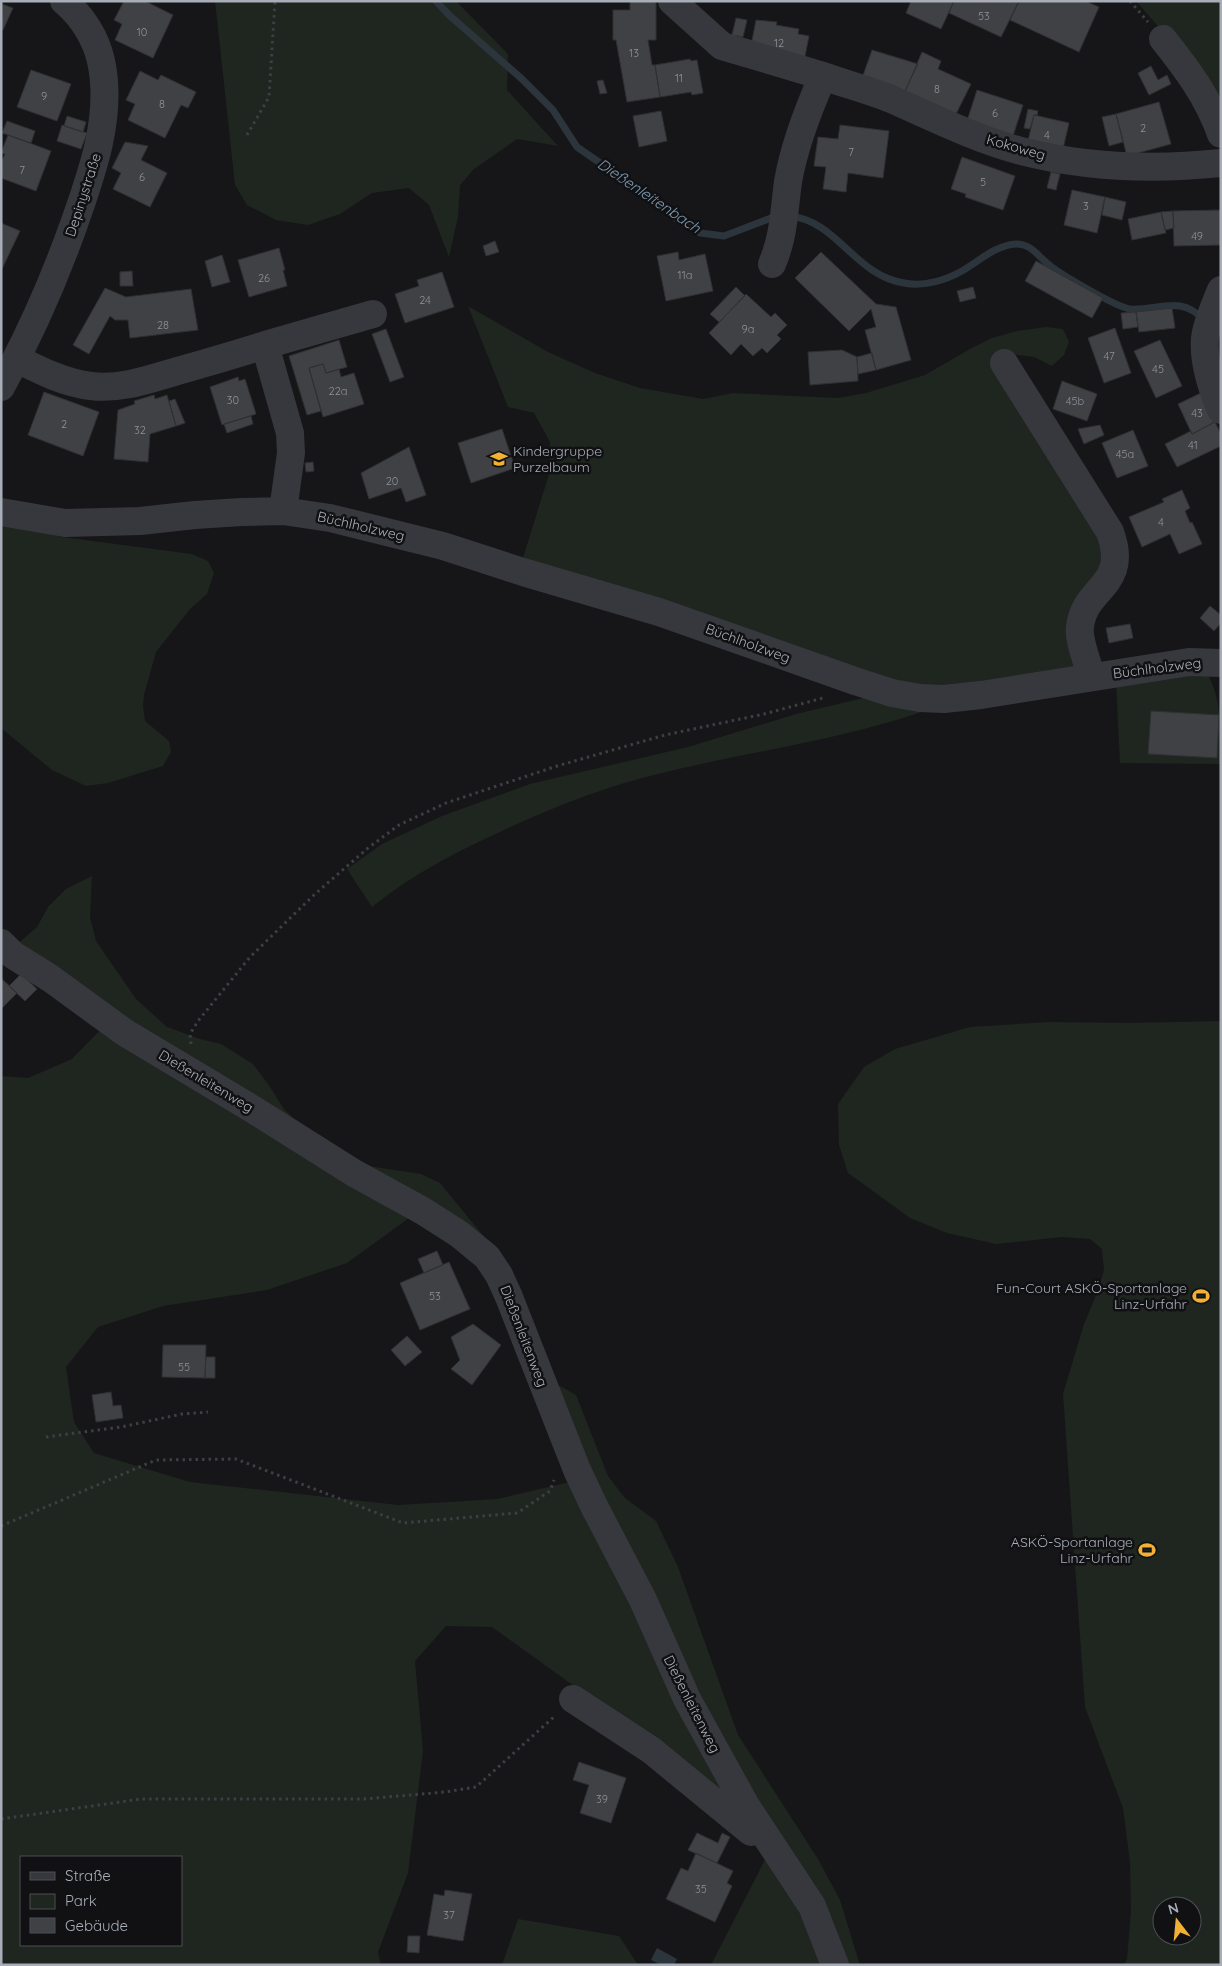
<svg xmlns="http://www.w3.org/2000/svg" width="1222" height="1966" font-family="Quicksand,sans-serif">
  <rect width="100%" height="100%" fill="#161618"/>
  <path fill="#1e261f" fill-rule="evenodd" d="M215,1H456L508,54L507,90L558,146L517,139L474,169L460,185L458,217L449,257L429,205L409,188L372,193L340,214L308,225L276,220L247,205L235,185Z
    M1136,1H1221V98L1213,97L1169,39Z
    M468,306L548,352L595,373L640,388L703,399L733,393L838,398L866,393L925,375L970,349L992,338L1017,331L1046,327L1063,329L1069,342L1064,355L1052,366L1034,357L1011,354L1109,550L1079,666L963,685L926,687L897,682L522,561L550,471V442L534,413L508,407Z
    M1,522L62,537L192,554L208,561L214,573L207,594L190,609L156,652L144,695L143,706L145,721L169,741L171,752L163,766L108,783L86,786L52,770L1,728Z
    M1207,673C1222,698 1221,734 1221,764L1120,763L1116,682Z
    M872,696L930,709C843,740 751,751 662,773C606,786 553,807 502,831C456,852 411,875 372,907L347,869L382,844L442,816L530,784L688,747L796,714Z
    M92,876L90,917L96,941L136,999L167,1027L200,1039L221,1044L253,1064L268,1084L284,1109L304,1129L368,1166L421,1174L440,1183L513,1272L521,1300L376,1179L15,946L37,927L48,907L66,889Z
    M1221,1021V1965H1124L1127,1959L1131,1911L1130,1862L1123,1808L1085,1707L1063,1394L1084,1324L1097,1293L1104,1270L1102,1249L1090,1239L1062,1237L996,1244L947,1233L910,1218L848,1173L839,1145L838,1104L864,1067L895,1049L970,1027L1049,1022L1127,1023ZM1162,1906H1192V1936H1162Z
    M106,1024L416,1213L347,1263L267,1290L163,1306L98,1327L66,1367L74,1422L94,1453L190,1482L398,1505L497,1499L574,1481L745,1816L691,1773L656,1736L617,1717L492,1627L446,1626L415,1661L423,1751L408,1873L378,1952L381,1965H1V1076L28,1078L72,1059ZM21,1857H181V1945H21Z
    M560,1386L576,1395L608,1476L625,1498L656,1521L678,1567L738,1735L818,1859L840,1900L860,1965H842L758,1815L550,1388Z
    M767,1856L785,1875L828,1965H711Z
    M518,1919L619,1936L638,1965H502Z"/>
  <path fill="#2c353c" d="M657,1948L677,1959L674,1965H661L651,1960Z"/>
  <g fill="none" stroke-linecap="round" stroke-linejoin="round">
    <path stroke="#2c353c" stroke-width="7" d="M436,1L449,15L522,79L553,110L577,147L645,194L678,220L700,233L724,236L779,215
      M789,216C837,220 854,275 904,283C924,287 946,280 962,271C979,261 996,245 1016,244C1031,244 1037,255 1047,263C1058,273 1116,307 1130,309C1159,311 1180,294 1204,320"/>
  </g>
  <path fill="#404145" stroke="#303034" d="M124,1H145L173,15L153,58L115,40L122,24L114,20Z
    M630,1H656V40H648L652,65H655L660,97L627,102L616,40H613V10H630Z
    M911,1H954L941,29L906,13Z
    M954,1H1019L1001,37L949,13Z
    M1019,1H1085L1099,7L1079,52L1010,20Z
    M2,4L13,8L3,30L1,29Z
    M736,18L747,20L743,37L732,35Z
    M756,20L777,22L776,25L799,29L798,34L809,36L804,61L750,51Z
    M872,50L918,64L901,99L860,84Z
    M922,52L941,61L938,69L971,84L954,118L904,94Z
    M690,59L691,61L697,60L703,93L692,95L691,92L660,97L655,65Z
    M1151,66L1158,80L1167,75L1171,84L1149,95L1138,73Z
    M31,70L71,84L57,121L17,107Z
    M140,71L158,80L161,75L196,92L188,108L181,105L165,138L128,120L135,104L126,100Z
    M603,80L607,93L600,94L597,81Z
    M977,90L1023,105L1013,136L967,121Z
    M1159,102L1171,144L1127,156L1116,114Z
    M1028,109L1038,111L1037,115H1034L1030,129L1024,128Z
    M661,111L667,141L639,147L633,116Z
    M1116,114L1123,142L1109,146L1102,117Z
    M1034,115L1069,123L1063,149L1028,141Z
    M67,116L86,122L83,132L64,126Z
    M7,121L35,131L31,143L2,133Z
    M62,125L87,133L81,149L57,141Z
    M840,125L889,131L883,178L848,173L846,192L823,189L826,167L814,166L818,137L838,139Z
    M8,135L51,151L36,191L1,178V162L5,154L1,153Z
    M125,142L148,146L141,160L167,173L150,207L113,189L121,173L112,168Z
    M962,157L1015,176L1003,210L965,197L966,194L951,189Z
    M1051,172L1060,174L1056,190L1047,188Z
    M1072,190L1105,197L1097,233L1064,225Z
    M1105,197L1126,202L1122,220L1102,215Z
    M1221,210V245L1174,246L1173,211Z
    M1173,211L1174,228L1165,230L1161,212Z
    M1161,212L1166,233L1132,240L1128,219Z
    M1,223L20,231L2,269L1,268Z
    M495,241L499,252L486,256L483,246Z
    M279,248L285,270H283L287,286L249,297L238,260Z
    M678,252L679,260L705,254L713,291L666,301L657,256Z
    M821,252L876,304L896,307L911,360L876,370L865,330L876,327L871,309L849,331L795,278Z
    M222,255L230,282L212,287L205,261Z
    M1036,261L1103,298L1092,318L1025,281Z
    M132,271L133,286H120V272Z
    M442,272L454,307L405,323L395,294L419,286L417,280Z
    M736,287L745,296L719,322L710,314Z
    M973,287L976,298L960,302L957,291Z
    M105,288L126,297L191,289L198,330L130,338L128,320H115L110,316L89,354L73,345Z
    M746,294L771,317L775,313L787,325L777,335L781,339L767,353L762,348L753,356L741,344L731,355L709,333Z
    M1172,308L1175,328L1139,332L1136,312Z
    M1136,312L1138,327L1123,329L1121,313Z
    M1115,328L1131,373L1104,383L1088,338Z
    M386,329L404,377L390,382L372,334Z
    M339,340L347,367L326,373L323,364L309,368L321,411L307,415L289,356Z
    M1160,340L1182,386L1156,398L1134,351Z
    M842,350L857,357L858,381L810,385L808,352Z
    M872,353L876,370L858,374L857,357Z
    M323,364L326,373L339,369L341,377L354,373L364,404L323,417L309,368Z
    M238,377L239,381L245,379L256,414L222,425L210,387Z
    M1062,381L1097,394L1087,421L1053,409Z
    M44,392L99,412L83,456L28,435Z
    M1201,393L1215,422L1192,434L1178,404Z
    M154,395L155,399L167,395L176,426L150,434L148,462L114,459L118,410L135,404L134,401Z
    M175,399L185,423L176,426L169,401Z
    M251,416L253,424L227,433L224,424Z
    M1215,422L1221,434V446L1177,467L1165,444L1191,431L1192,434Z
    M1100,425L1104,435L1084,444L1078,429Z
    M502,429L515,468L471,483L458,443Z
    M1133,430L1148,466L1117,478L1102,443Z
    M409,447L426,495L406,502L401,488L369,499L361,473Z
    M313,462L314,471L306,472L305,463Z
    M1182,490L1190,508L1185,511L1190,523L1192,522L1202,544L1179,554L1170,534L1142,547L1129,517L1164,502L1162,499Z
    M1210,606L1221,615V623L1214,631L1200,618Z
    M1130,624L1133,638L1109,643L1106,628Z
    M1151,711L1219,715L1217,758L1148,754Z
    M21,974L37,989L25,1001L9,986Z
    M1,978L17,993L1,1009Z
    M437,1251L443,1265L424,1273L418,1259Z
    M449,1262L470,1309L420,1330L400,1283Z
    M473,1324L501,1345L472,1385L451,1369L460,1360L451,1337Z
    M407,1336L422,1352L405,1366L391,1350Z
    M163,1345H206L205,1378L162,1377Z
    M206,1357H215V1378H205Z
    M111,1392L113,1406L121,1405L123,1418L96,1422L92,1395Z
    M579,1762L626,1778L611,1823L580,1813L589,1785L573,1780Z
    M697,1833L718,1843L722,1833L730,1837L717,1863L688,1850Z
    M696,1853L733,1871L727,1883L732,1886L715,1922L666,1899L681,1868L688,1871Z
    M445,1890L472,1894L463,1941L427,1935L434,1894L444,1896Z
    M408,1936H420L419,1953L407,1952Z"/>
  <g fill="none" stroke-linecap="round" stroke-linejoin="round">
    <path stroke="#3d3f44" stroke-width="3" stroke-dasharray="2.5 4" stroke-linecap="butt" d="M1130,1L1148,22
      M247,135L269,97L275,1
      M191,1044L190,1034L198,1021L250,957L315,894L368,848L399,825L446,803L557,766L665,735L764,714L823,698
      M46,1437L121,1427L182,1414L208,1412
      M1,1526L156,1460L236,1459L403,1523L517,1513L550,1491L554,1480
      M1,1819L141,1799H364L445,1792L476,1787L556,1715"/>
    <path stroke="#37383d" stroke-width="28" d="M672,1L722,46L823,76
      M1163,39C1187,69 1208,97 1221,134
      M772,264C784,236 784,211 788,182C794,146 808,110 823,76C845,84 869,90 891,99C934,118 976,139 1021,151C1087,168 1153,170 1221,163
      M1221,290C1215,305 1207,322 1205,338C1203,361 1212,389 1221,410
      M265,345L373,314
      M17,359C41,371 65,383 91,386C122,390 152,378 181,370C209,362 237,354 265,345L290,433L291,453L283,511
      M1004,363L1110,532C1130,587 1084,586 1080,627C1078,640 1088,663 1091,676
      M1,387C30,335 54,280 74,224C92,173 113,116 101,61C96,38 82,16 64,1
      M1,512L65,523L140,521L195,515L241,512L283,511L330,518L443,546L523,572L659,612L855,681L892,693L920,698L944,699L981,695L1189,662L1221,663
      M1,943L13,955L50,978L124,1032L254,1110L354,1173L423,1211L459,1234L487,1257L499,1275L509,1297L577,1470L594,1506L643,1600L687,1699L746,1806L812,1906L835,1965
      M573,1699L651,1750L751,1832L760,1829"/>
  </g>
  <defs>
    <g id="school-bare" transform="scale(1.35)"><path d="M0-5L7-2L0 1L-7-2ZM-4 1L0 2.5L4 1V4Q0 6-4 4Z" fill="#f2b134" stroke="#111113" stroke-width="2.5" paint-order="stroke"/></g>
    <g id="stadium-bare" transform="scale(1.35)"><path d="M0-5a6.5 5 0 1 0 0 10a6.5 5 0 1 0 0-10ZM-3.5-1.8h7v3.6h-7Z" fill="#f2b134" stroke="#111113" stroke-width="2.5" paint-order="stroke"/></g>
  </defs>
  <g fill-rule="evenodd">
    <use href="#school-bare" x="499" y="459"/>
    <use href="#stadium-bare" x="1201" y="1296"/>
    <use href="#stadium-bare" x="1147" y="1550"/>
  </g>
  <g text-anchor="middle" stroke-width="5" stroke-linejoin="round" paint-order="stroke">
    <g font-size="11" fill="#8e929b">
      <text x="984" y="20">53</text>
      <text x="142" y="36">10</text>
      <text x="779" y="47">12</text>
      <text x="634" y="57">13</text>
      <text x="679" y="82">11</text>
      <text x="937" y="93">8</text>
      <text x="44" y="100">9</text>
      <text x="162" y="108">8</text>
      <text x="995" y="117">6</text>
      <text x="1143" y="132">2</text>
      <text x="1047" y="139">4</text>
      <text x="851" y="156">7</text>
      <text x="22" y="174">7</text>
      <text x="142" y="181">6</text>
      <text x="983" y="186">5</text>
      <text x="1086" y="210">3</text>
      <text x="1197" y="240">49</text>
      <text x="685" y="279">11a</text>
      <text x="264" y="282">26</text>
      <text x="425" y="304">24</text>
      <text x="163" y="329">28</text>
      <text x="748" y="333">9a</text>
      <text x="1109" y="360">47</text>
      <text x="1158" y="373">45</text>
      <text x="338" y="395">22a</text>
      <text x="233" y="404">30</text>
      <text x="1075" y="405">45b</text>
      <text x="1197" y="417">43</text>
      <text x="64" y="428">2</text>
      <text x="140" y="434">32</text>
      <text x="1193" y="449">41</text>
      <text x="1125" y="458">45a</text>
      <text x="392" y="485">20</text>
      <text x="1161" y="526">4</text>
      <text x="435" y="1300">53</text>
      <text x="184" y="1371">55</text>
      <text x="602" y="1803">39</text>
      <text x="701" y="1893">35</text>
      <text x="449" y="1919">37</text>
    </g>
    <g font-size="14" fill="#a8adb8" stroke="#111113">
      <text transform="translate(1016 147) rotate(16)" y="5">Kokoweg</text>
      <text transform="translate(83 195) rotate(-72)" y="5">Depinystraße</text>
      <text transform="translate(361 526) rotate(13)" y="5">Büchlholzweg</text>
      <text transform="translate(748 643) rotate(20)" y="5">Büchlholzweg</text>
      <text transform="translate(1157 668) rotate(-7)" y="5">Büchlholzweg</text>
      <text transform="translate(206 1081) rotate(31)" y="5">Dießenleitenweg</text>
      <text transform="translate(524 1336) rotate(69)" y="5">Dießenleitenweg</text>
      <text transform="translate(692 1704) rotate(63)" y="5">Dießenleitenweg</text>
    </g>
    <g font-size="14" fill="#a8adb8" stroke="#111113" text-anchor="end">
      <text x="513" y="456" text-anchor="start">Kindergruppe<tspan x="513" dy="16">Purzelbaum</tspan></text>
      <text x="1187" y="1293">Fun-Court ASKÖ-Sportanlage<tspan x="1187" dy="16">Linz-Urfahr</tspan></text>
      <text x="1133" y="1547">ASKÖ-Sportanlage<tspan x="1133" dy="16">Linz-Urfahr</tspan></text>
    </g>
    <g font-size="15" font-style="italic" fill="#7f9bb3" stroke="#111113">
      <text transform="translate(649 196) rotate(34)" y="5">Dießenleitenbach</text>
    </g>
  </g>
  <rect width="1222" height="1966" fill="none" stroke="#a8adb8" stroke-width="5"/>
  <rect x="20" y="1856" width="162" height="90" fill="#111113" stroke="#4d4f55"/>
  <rect x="30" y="1872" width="25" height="8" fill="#37383d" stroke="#4d4f55"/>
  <text x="65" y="1881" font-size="15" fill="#a8adb8">Straße</text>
  <rect x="30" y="1894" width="25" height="15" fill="#1e261f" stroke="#4d4f55"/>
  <text x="65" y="1906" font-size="15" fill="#a8adb8">Park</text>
  <rect x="30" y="1918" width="25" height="15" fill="#404145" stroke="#4d4f55"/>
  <text x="65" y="1931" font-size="15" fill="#a8adb8">Gebäude</text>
  <g transform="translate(1177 1921) rotate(344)"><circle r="24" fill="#111113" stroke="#4d4f55"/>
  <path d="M0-4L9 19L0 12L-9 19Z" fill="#f2b134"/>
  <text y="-8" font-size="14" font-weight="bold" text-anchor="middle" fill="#a8adb8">N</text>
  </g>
</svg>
